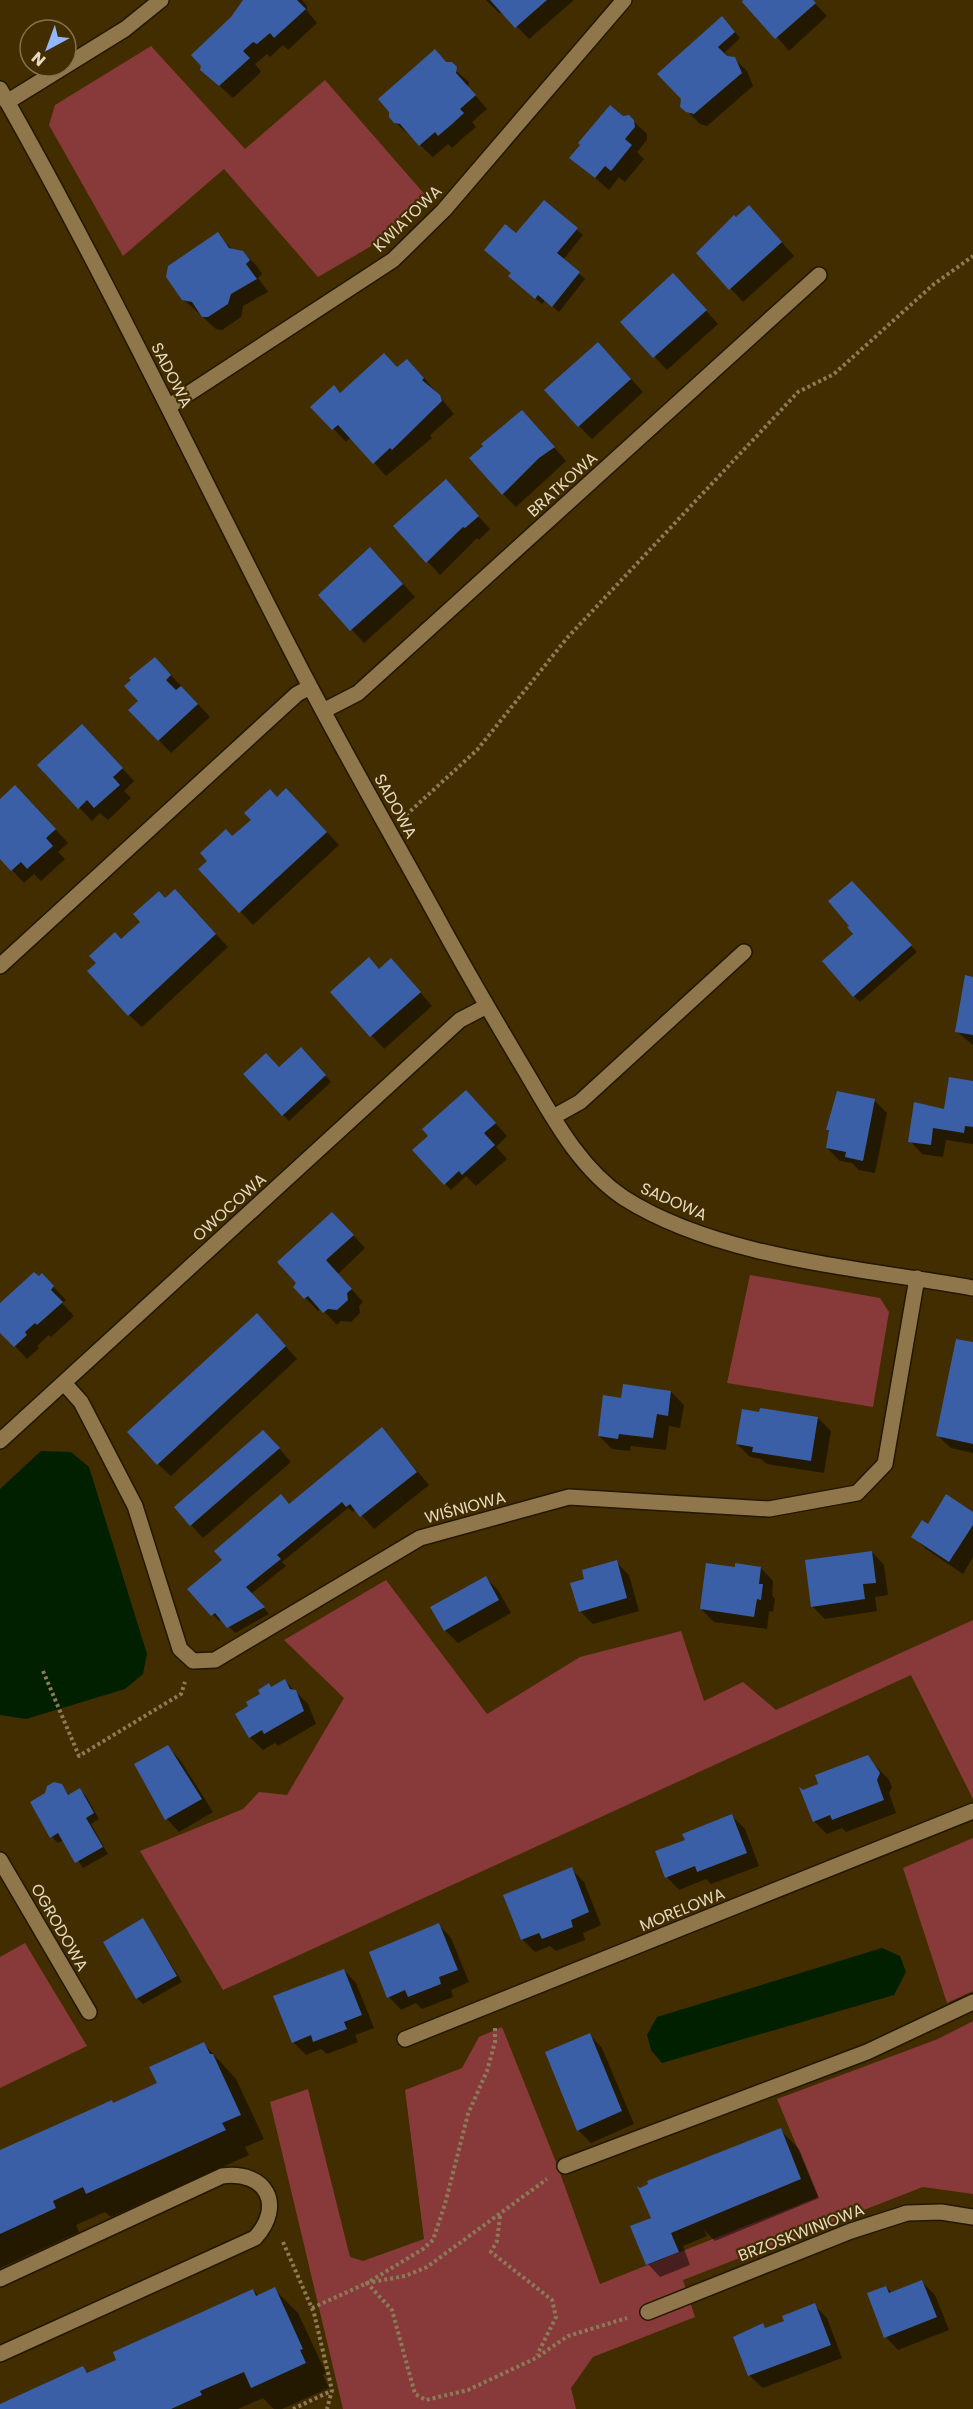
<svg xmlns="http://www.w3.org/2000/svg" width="973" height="2409" font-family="Poppins,sans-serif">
  <rect width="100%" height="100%" fill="#422d00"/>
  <path fill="#883939" d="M151,46L245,149L325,80L427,197L380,241L318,277L224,169L123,256L49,125L55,105Z
    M750,1275L880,1298L889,1312L873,1407L727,1383Z
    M386,1580L487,1714L580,1657L681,1631L704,1701L743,1682L776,1710L973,1620V1799L911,1675L223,1990L140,1851L243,1809L259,1792L287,1795L344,1698L284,1640Z
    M973,1838V1991L947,2003L903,1868Z
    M25,1943L87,2046L0,2088V1957Z
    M973,2021V2194L923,2187L683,2280L695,2317L593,2357L571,2388L576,2409H343L270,2102L308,2089L350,2257L363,2261L424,2239L405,2090L462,2068L479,2037L502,2027L556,2162L600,2284L818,2197L777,2099L938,2039Z"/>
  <path fill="#002000" d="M41,1451L71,1452L89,1467L147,1654L143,1674L125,1689L26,1719L0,1715V1489Z
    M882,1948L900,1956L906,1972L894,1995L662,2063L651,2050L647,2035L657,2017Z"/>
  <path fill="#0007" d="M245,0H302L307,6V11L317,23L288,50L283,45L270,57L267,54L255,64L261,72L233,98L202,70Z
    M486,0H574L529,39L505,14L499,13Z
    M746,0H812L827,16L789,51Z
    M728,24L740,38L723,54L727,58H734L747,71L753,86L707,126L700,124L682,106Z
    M448,64L469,82L468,87L487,109L472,122L476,127L464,137L452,148L448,144L433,157L395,122Z
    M622,118L633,121L647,134V140L637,152L644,159L625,182L619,177L609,190L571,157Z
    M544,202L583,235L563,260L585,279L559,312L545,300L542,304L516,282L513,273Z
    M736,219L762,220L794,256L743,302L698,253Z
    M217,234L233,250L243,252L256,265L262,274L258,278L268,292L243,306L241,317L222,330L216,329L183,299Z
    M686,288L718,324L667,370L622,322Z
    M610,356L643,392L592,439L579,426Z
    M398,369L420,373L454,414L430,435L432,438L386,476L351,437L346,442L312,407Z
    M535,425L566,461L516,507L503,494Z
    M458,494L490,529L479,540L477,538L440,575L396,527Z
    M383,562L415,597L364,643L320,595Z
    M168,672L210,717L171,753L130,710Z
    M95,739L134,781L124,791L131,798L108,820L100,813L92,821L39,765Z
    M277,798L299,802L339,845L253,925L200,869Z
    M28,800L68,843L58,852L65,859L41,881L34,874L24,883L0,857V801Z
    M851,883L917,952L860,1002L854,996Z
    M166,899L187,904L228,947L142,1027L129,1015L122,941Z
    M369,959L380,970L404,973L432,1006L384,1049L332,992Z
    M973,978V1045L957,1032Z
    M307,1055L331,1082L289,1121L283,1115L279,1069Z
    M973,1082V1144L946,1140L943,1157L922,1154L910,1141Z
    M874,1100L887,1113L875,1173L859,1170L852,1163L840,1161L827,1148L830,1117Z
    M478,1104L507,1136L496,1147L507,1159L476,1186L466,1176L451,1190L414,1150Z
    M345,1226L365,1248L338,1274L363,1302L359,1306L360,1313L351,1322L341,1321L337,1325L321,1308L318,1311L295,1287Z
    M42,1275L66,1300L62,1303L74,1316L51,1337L49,1335L37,1346L39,1348L27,1359L0,1330V1305Z
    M269,1328L297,1359L171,1476L158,1464Z
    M973,1343V1453L951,1448L938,1436Z
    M671,1392L684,1405L680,1428L669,1426L666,1450L631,1446L630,1451L612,1449L599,1436L622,1399Z
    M818,1418L831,1431L824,1473L767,1464L761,1459L750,1457L737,1444Z
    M382,1429L429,1485L374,1529L356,1509L353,1512L348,1508L282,1562L286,1566L251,1594L269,1614L235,1633L222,1619L219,1621L189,1589Z
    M276,1445L291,1462L203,1538L191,1525Z
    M973,1514V1557L963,1574L926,1549L913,1536L928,1526Z
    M872,1552L884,1565L888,1595L875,1597L877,1611L825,1619L812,1606Z
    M616,1562L629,1575L639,1611L593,1624L580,1611L586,1580Z
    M761,1568L773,1581L772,1595L775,1599L773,1612L769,1611L767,1629L714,1622L701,1609L736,1569Z
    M486,1578L498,1590L511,1613L458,1643L445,1630Z
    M285,1681L308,1704L316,1724L278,1746L275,1743L263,1750L250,1737L272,1689Z
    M168,1747L180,1760L213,1812L179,1832L167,1819Z
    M867,1757L889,1780L892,1787L889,1793L896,1813L846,1832L842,1828L827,1834L814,1821L819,1785Z
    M61,1785L70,1796L80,1790L86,1796L99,1819L91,1824L108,1854L83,1868L64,1840L58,1843L52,1837Z
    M732,1816L745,1829L759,1866L711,1884L706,1879L679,1890L667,1877L687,1841Z
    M571,1869L584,1882L601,1925L583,1933L585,1940L556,1951L550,1946L535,1952L522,1939Z
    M143,1920L182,1982L143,2004L137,1998Z
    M439,1925L451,1938L469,1982L451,1990L453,1997L422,2009L416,2003L401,2010L389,1997Z
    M344,1970L356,1983L374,2028L355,2035L358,2042L327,2054L321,2049L306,2055L293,2042Z
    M590,2035L602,2048L634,2124L591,2143L578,2130Z
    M203,2043L236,2079L264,2139L245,2147L249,2155L111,2217L105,2212L76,2225L79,2232L0,2268V2152L159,2084Z
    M780,2130L799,2149L819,2198L715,2241L704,2230L707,2236L683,2246L690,2265L660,2277L648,2264L653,2219Z
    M922,2282L935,2295L949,2330L898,2350L886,2337V2287L892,2293Z
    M274,2289L298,2313L326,2373L323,2375L329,2388L282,2409H274L263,2398L238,2409H0V2406L83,2368L89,2374L118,2360L253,2290L259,2296Z
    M814,2305L827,2318L842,2358L763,2388L750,2376L735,2337L762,2325L767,2330L786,2322Z"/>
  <path fill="#3a5fa7" d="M243,0H297L306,9L274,38L270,33L257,44L253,42L243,51L250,58L219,86L200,70L201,66L191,55L231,17Z
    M490,0H547L515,28Z
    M743,0H813L816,3L775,39L742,2Z
    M722,16L735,32L718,47L727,56L735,57L742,73L694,114L686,112L680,107L681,99L657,74Z
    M435,49L446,62H452L457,67L456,73L476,95L460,109L464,113L451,125L438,136L435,132L419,146L400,124L394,123L389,117V112L378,99Z
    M610,105L623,116L629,115L634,120L635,127L625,139L632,145L611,171L605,166L595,178L569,158L580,145L578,143Z
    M544,200L578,228L557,253L580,272L552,307L538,295L535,299L508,276L511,273L484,250L505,224L516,233Z
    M749,205L782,242L729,290L696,253L734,215L736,217Z
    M218,232L229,248L243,251L250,260L246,264L257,279L231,294L228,304L208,317H202L192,302L182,300L166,277L168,266Z
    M673,273L707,310L653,358L620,322Z
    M598,342L631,379L578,427L544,390Z
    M384,353L397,367L407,359L424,378L422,380L440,395L442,401L392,450L390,448L373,464L338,425L332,430L310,407L334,385L340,393Z
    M522,410L555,447L539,458L502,495L469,458L483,446L481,444Z
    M446,479L479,516L465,528L463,527L426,563L393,526Z
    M370,547L403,584L350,631L318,595Z
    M155,657L171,675L166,680L176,690L181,686L198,704L158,741L128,710L138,701L124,686L131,680L129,678Z
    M82,724L123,768L113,777L120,785L94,808L87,800L78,809L37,765Z
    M15,785L56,829L46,838L53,846L27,869L21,862L11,871L0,859V799Z
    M286,788L327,832L239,913L198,869L207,861L200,853L226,829L232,836L251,820L244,813L270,789L277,797Z
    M852,881L912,945L853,997L822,961L853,934L847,927L849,926L828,901Z
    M175,889L216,934L128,1016L87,971L96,963L89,956L115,932L121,939L131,930L140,922L133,914L159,891L165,898Z
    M369,957L379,969L391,958L421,992L370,1037L330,992Z
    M965,975L973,977V1035L955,1032Z
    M301,1047L326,1075L282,1116L243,1074L266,1053L279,1067Z
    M949,1077L973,1081V1127L965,1126L964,1133L933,1128L931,1145L908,1142L914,1102L944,1109Z
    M466,1090L496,1123L484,1133L495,1145L462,1175L459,1171L444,1185L412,1150L428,1136L422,1129Z
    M837,1091L875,1099L863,1161L845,1157L846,1152L826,1148L829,1130H826Z
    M332,1212L354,1235L326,1260L352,1289L347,1293L348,1300L337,1310L328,1309L323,1313L308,1296L304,1299L293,1287L296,1283L277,1262Z
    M34,1272L39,1276L42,1273L54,1286L51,1290L63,1302L37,1325L35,1323L25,1332L27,1335L14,1347L0,1333V1303Z
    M257,1313L286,1346L157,1465L127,1432Z
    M956,1339L973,1342V1444L936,1436Z
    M623,1384L671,1391L668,1416L657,1414L653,1438L619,1434L618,1439L598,1436L603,1395L621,1398Z
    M760,1408L818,1417L811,1461L752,1452L753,1447L736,1444L742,1409L759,1412Z
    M382,1427L417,1472L360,1517L350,1504L346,1507L342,1502L277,1555L281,1559L246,1587L265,1607L227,1628L215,1613L211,1616L187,1589L222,1560L214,1551L281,1494L289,1504Z
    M263,1430L280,1448L190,1526L174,1507Z
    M946,1494L973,1512V1525L949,1562L911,1537L922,1520L928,1524Z
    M872,1551L876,1583L863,1584L865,1599L811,1607L805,1560Z
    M617,1560L627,1598L579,1612L570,1583L584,1579L582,1570Z
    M706,1563L735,1567V1563L761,1567L759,1584H763L761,1600L757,1599L754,1617L700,1609Z
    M486,1576L499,1600L444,1631L430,1607Z
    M285,1679L290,1689L296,1690L304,1711L264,1734L262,1730L249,1738L235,1714L248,1706L246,1702L260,1694L258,1690L269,1683L271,1687Z
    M168,1745L202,1799L165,1820L134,1764Z
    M868,1755L880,1773L877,1780L884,1800L832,1820L830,1815L813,1822L799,1787L803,1790L818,1784L815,1775Z
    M54,1782L62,1784L68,1795L80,1788L94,1813L86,1818L103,1847L75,1863L58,1833L50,1838L30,1802L45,1793L47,1786Z
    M732,1814L747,1853L697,1872L695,1866L665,1878L655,1851L685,1840L682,1834Z
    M572,1867L589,1912L571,1920L573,1927L542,1939L539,1933L521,1940L503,1895Z
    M143,1918L177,1976L136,1999L103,1942Z
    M439,1923L458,1970L439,1977L441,1984L408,1997L405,1990L387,1998L369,1952Z
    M344,1969L362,2015L344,2022L347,2029L313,2042L311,2035L292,2043L273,1996Z
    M590,2033L622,2111L577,2131L545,2052Z
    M204,2042L210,2054H213L241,2115L222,2123L226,2130L86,2194L83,2187L53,2201L56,2208L0,2234V2150L112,2100L113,2103L157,2083L149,2067Z
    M781,2128L801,2179L671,2233L679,2252L646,2265L630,2226L651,2218L637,2186L640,2188L648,2184L647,2181Z
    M922,2280L937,2317L884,2338L867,2293L886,2286L889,2293Z
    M275,2287L303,2349L300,2350L306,2363L251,2388L244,2372L200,2391L202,2395L171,2409H0V2404L83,2366L87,2373L116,2360L113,2352L253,2289L256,2296Z
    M815,2303L831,2345L748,2376L733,2337L763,2323L765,2328L784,2321L782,2316Z"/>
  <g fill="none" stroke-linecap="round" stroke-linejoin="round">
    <g stroke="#231702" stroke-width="18">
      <path id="minor" d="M0,89C104,272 195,464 292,652C338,742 389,830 438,919C464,967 492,1015 520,1062C549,1110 576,1166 624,1198C720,1259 863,1268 973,1288
        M7,102L125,29L161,0
        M168,407L393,260L444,210L624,0
        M323,711L358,693L819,275
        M0,966L297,694L310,687
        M553,1117L580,1102L744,952
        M64,1383L81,1402L135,1506L180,1649L193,1661L215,1660L420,1538L569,1497L769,1509L857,1493L885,1464L917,1278
        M0,1441L460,1020L487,1006
        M0,1860L89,2012
        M405,2039L973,1811
        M565,2166L867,2052L973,2002
        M0,2279L222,2176C266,2170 285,2205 255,2238L0,2354
        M648,2312L851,2231L907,2213L941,2212L973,2217"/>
    </g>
    <path stroke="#8c7b58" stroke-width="4" stroke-dasharray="3 3" stroke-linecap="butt" d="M406,815L477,750L567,638L798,392L834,374L934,284L973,256
      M43,1671L79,1756L181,1694L185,1682
      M495,2028V2042L487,2071L468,2114L445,2204L433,2240L423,2249L367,2283L392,2310L415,2394L426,2400L468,2390L536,2358L568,2336L627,2318
      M500,2216L497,2241L491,2252L552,2300L556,2317L537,2355
      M283,2242L314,2313L332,2390L327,2409
      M312,2308L367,2283L405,2276L427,2267L547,2179
      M293,2409L331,2391"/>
    <use href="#minor" stroke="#8f774b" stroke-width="15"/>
  </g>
  <g text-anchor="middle" stroke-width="4.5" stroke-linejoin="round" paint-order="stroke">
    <g font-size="16" fill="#e6dac3" stroke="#422d00">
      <text transform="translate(407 218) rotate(-44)" y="6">KWIATOWA</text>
      <text transform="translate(172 375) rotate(63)" y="6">SADOWA</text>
      <text transform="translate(562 484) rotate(-42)" y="6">BRATKOWA</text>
      <text transform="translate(396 806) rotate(61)" y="6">SADOWA</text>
      <text transform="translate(674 1201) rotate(24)" y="6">SADOWA</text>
      <text transform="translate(229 1207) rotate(-42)" y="6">OWOCOWA</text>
      <text transform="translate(465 1507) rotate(-15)" y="6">WIŚNIOWA</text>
      <text transform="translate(682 1909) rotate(-22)" y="6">MORELOWA</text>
      <text transform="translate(60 1927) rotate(60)" y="6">OGRODOWA</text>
      <text transform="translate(801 2232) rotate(-21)" y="6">BRZOSKWINIOWA</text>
    </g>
  </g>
  <g transform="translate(48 48) rotate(221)"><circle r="28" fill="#422d00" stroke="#84724e" stroke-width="1.5"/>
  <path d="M0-4.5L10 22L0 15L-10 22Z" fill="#92b7fd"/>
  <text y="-9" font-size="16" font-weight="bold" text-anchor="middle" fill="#e6dac3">N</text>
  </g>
</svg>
